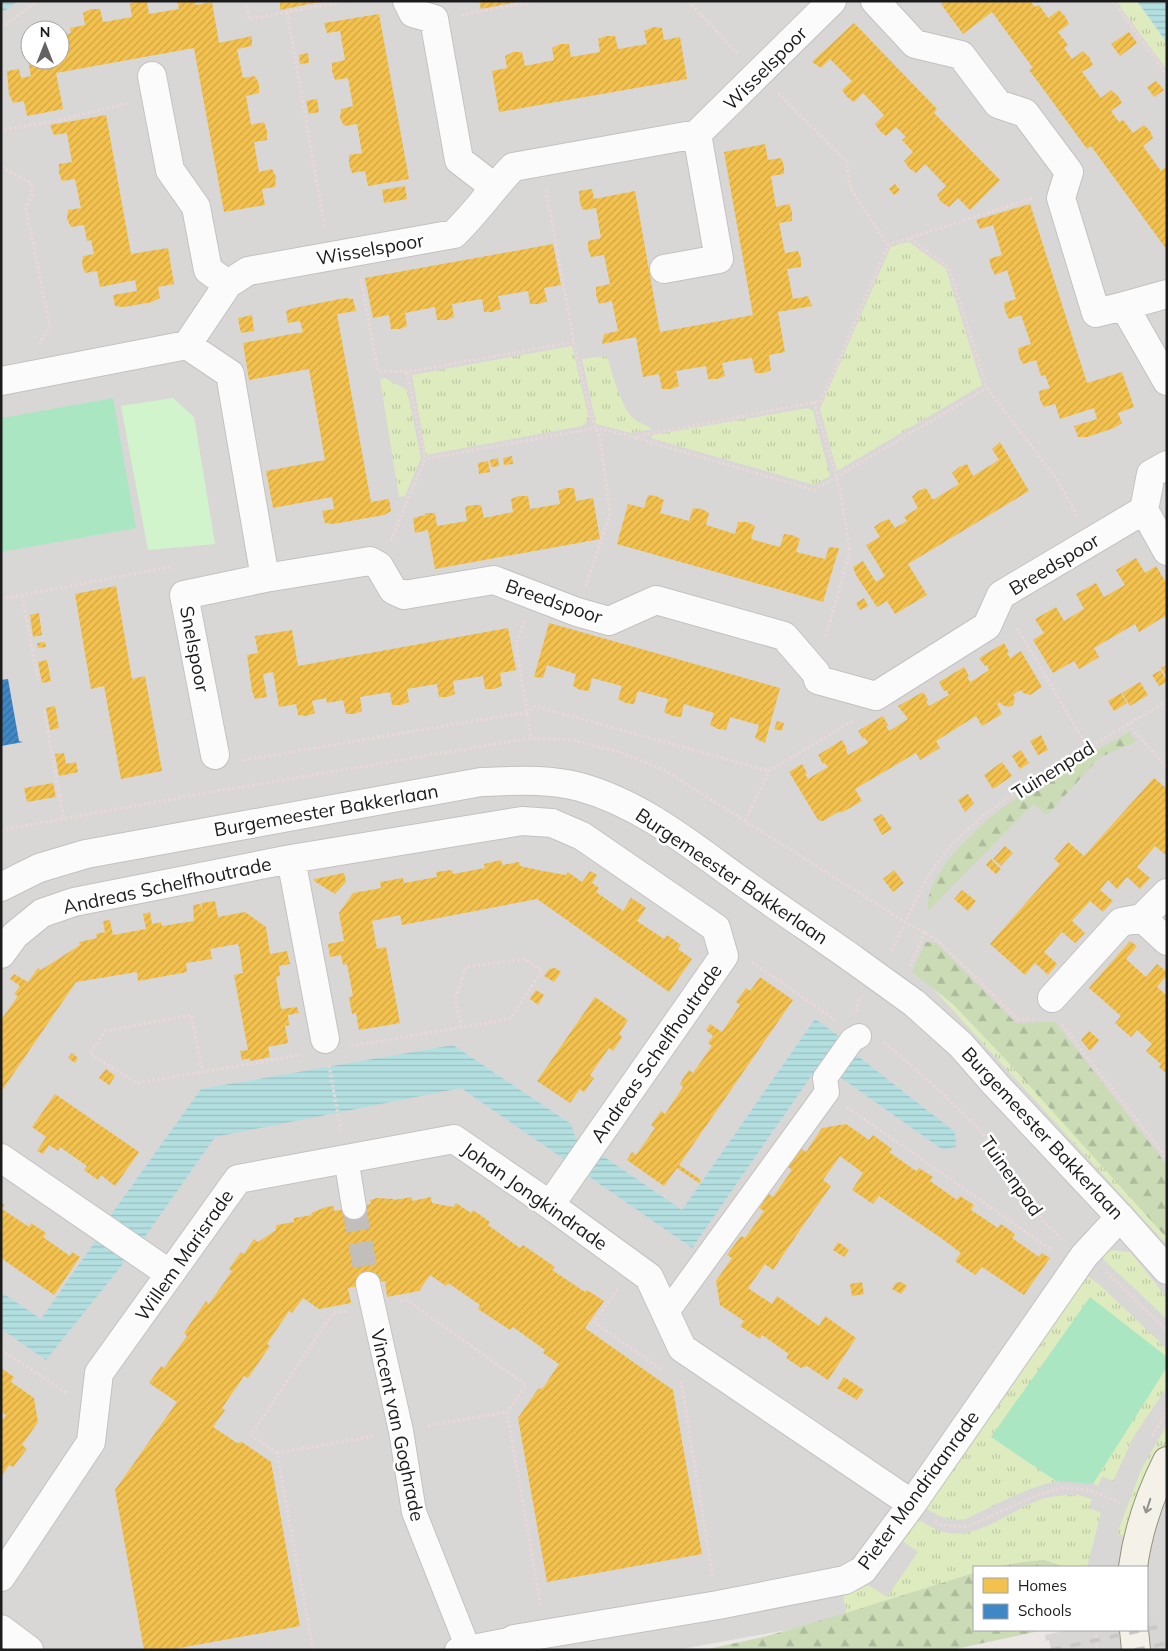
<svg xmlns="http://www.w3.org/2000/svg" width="1168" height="1651" font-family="Mulish,sans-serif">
  <defs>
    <pattern id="grass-tufts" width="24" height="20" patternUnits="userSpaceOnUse" patternTransform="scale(1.25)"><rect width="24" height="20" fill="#deebbf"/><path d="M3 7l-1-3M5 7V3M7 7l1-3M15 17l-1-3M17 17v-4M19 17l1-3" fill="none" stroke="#bec9a4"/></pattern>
    <pattern id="forest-firs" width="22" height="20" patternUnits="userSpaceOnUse" patternTransform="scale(1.25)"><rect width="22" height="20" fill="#cadbb6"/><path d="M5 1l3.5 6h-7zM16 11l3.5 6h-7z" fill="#adbb9c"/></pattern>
    <pattern id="water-rules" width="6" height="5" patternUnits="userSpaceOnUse" patternTransform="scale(1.25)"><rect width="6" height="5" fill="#b3dfe1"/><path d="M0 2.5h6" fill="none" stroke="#99bfc0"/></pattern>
    <pattern id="homes-hatch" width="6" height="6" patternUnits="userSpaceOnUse" patternTransform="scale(1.25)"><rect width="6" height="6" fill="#f2c14e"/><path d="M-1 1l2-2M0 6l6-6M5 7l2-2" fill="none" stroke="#cfa544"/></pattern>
    <pattern id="schools-hatch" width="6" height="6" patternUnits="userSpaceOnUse" patternTransform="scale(1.25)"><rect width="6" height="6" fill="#3f88c5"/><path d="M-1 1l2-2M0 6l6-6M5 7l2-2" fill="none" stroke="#346e9f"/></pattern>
  </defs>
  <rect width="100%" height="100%" fill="#eae7e4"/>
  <path fill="#d9d7d6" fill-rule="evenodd" d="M1,1H1133L1167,44V1616L1147,1621V1567H974V1596L676,1650H1ZM30,30H60V60H30Z"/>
  <path fill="url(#grass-tufts)" d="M1116,1H1137L1167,43V70Z
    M909,242L946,269L982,385L837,471L820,409L891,246Z
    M572,346L589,419L582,426L426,455L412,375Z
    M607,356C611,371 622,409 634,419C639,423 646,425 652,429L631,433L596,424L582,359Z
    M385,378L407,390L421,458L405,496L399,497L380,379Z
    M808,408L813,411L830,476L814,485L651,438L653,435Z
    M928,983L953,1004L1010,1064L1165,1235L1167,1234V1245Z
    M1110,1250L1130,1252L1167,1298V1319L1101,1257Z
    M1085,1274L1101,1286L1167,1349V1387L1134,1436L1113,1481L1102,1476L1098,1486C1093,1484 1088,1482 1083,1481C1048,1474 998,1504 966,1519C948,1522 939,1516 924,1507Z
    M1167,1425V1443L1129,1537L1117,1534L1141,1470Z
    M1066,1495H1078L1092,1499L1089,1508L1101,1513L1087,1567H1065L1044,1560L1016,1563L997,1567H974V1573L846,1613L843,1594L859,1590L868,1585L887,1597L918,1552L901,1540L916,1518C926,1524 936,1531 948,1533C980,1538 1010,1511 1039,1500C1048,1497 1057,1496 1066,1495Z"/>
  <path fill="url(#forest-firs)" d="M1129,732L1136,742L1100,757L1047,815L1033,804L928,911C924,875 975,830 1001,809C1016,797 1033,788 1050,778C1076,762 1102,747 1129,732Z
    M926,942L936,943L1016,1023L1055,1022L1167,1165V1234L1165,1236L1010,1064L953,1004L912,972Z
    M1044,1560L1065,1567H997L1016,1563Z
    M974,1573V1630H1044L951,1650H704L767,1636L846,1613Z"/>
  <path fill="#d2f4cc" d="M173,398L194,417L215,544L148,550L121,406Z"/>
  <path fill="#abe6c3" d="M113,398L136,528L1,552V418Z
    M1090,1297L1167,1357V1367L1093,1484L1056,1481L991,1437Z"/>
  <path fill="url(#water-rules)" d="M1,1H18L1,13Z
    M1137,1H1167V43Z
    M815,1019L839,1036L692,1248L461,1088L215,1137L147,1234L46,1360L1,1329V1292L41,1319L94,1243L113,1212L201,1089L453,1045L571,1124L575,1137L682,1210Z
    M855,1054L955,1132L956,1147L943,1150L840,1077Z"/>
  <path fill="#d7d6d5" d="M1167,1608V1650H1051L1049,1640L1046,1641L1045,1635L1069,1630H1147V1612Z"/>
  <path fill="url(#homes-hatch)" d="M137,1H147L149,14L179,9L177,1H195L196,5L212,2L219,43L252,36V46L237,49L243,78L255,76L259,84V93L246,96L251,125L264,122L267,131V140L254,142L259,172L272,169L276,177L275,187L262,189L265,205L224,212L194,48L56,73L63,109L27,116L24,101L13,103L9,94L7,71L19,69L21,78L31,76L24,41L30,40V60H60V35L71,33L70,28L85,25L83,13L91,9H100L103,22L132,17L130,4Z
    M280,1H319V2L280,10Z
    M479,1H517V2L481,9Z
    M945,1H1030L1035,7L1039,5L1048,18L1059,10L1065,16L1069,24L1058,32L1068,45L1064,48L1072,59L1083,51L1089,57L1093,65L1082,72L1101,98L1111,90L1118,96L1122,103L1111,111L1119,122L1123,120L1133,133L1144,125L1150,131L1153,138L1143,146L1161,171L1167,166V250L1091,146L1087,149L1044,90L1029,70L1033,68L992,12L963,34L941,4Z
    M379,14L409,179L368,186L365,171L352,173L349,164V155L362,153L357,124L344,126L340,118L341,109L353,106L348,78L335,80L332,71V63L345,60L340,31L327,33L324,23Z
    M854,23L937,109L934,113L1000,180L970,210L958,198L949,207L941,202L937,195L946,186L925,164L916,173L909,168L904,161L913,152L902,140L906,137L896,127L886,136L880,131L875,124L884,115L863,93L854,102L847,97L842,90L852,81L830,59L821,68L812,62Z
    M46,24H55L56,30H39L38,27Z
    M653,27L662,28L664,40L680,37L687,79L499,112L492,71L507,68L505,56L513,52H522L525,66L554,60L552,48L560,44H569L571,57L600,52L598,39L606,36H615L618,49L647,44L644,31Z
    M1129,32L1137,43L1120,56L1111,44Z
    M308,53L309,63L300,64L299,55Z
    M1156,81L1164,90L1154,97L1147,87Z
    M317,99L319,112L309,114L306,101Z
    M106,115L131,254L168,248L174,284L158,287L160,298L152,302L124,307L115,306L113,295L137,291L135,280L100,287L97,271L85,273L82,264L83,256L94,254L91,240L87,241L84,225L71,227L67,219L68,210L81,208L75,179L62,181L59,173V164L72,162L67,133L54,135L50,125Z
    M765,144L768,160L781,158L784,166V174L771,176L776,207L789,204L792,212V221L779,223L785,253L798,251L801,259V267L787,269L793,299L808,296L812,306L778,312L785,352L769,355L771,370L764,373H755L752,358L737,360L722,363L725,376L717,379H708L706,366L676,371L679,386L671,389H662L659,374L643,377L636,337L602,344L604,334L618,331L612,301L599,304L596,295V287L610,284L604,255L591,257L588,249V241L601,238L596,208L583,210L580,203L579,191L592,189L594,199L635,191L660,332L753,315L724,152Z
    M895,184L900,190L894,195L889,189Z
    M405,186L407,199L384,203L382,190Z
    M1030,204L1087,383L1122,372L1134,407L1118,413L1122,423L1114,428L1087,437H1078L1074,426L1097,419L1094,408L1060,419L1055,404L1044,407L1040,400L1039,391L1050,388L1045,375L1041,376L1036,360L1023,364L1019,357L1018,348L1031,344L1021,315L1009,319L1005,311L1004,303L1016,299L1007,270L995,275L991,267L989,259L1002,255L993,225L980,229L976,220Z
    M553,244L561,285L544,288L547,301L539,304H530L528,291L498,296L501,309L492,312H484L482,299L452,304L454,317L446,320H437L435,307L405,313L407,326L400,329H391L389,315L373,318L365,278Z
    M345,298L353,299L356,311L337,314L371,502L389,499L391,511L384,515L333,524L325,523L322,511L334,509L332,497L273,508L266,471L325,460L309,369L249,380L243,343L303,332L300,321L288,323L286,311L294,308Z
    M252,315L254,331L241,333L238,318Z
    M1000,442L1029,491L908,564L927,595L895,614L887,601L877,607L856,575L853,567L863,561L876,582L885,576L866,545L880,537L874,527L881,522L889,519L895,528L907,521L904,517L918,508L912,497L918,491L926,488L933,500L959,484L952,473L959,467L967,464L973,476L999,460L992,449Z
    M512,456L513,464L504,465L503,458Z
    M498,458L499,466L491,467L490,460Z
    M488,461L490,472L479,474L478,463Z
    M566,488H574L576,501L593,498L600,539L435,569L428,530L415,533L413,518L425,515V513H435L437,526L467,521L465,507L473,505H481L484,518L513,512L511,499L519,496H528L530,509L560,504L558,491Z
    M648,495L656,496L664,500L660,513L689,521L693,508L702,509L709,513L706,525L735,534L738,522H747L755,526L751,539L765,543L780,547L784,534L792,535L800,539L796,552L825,559L829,547L839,548L823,602L617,544L628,504L644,508Z
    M1136,558L1145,573L1156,566L1167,584V615L1139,632L1135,624L1094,648L1099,657L1079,669L1074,661L1053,673L1033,640L1044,633L1035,619L1056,607L1064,621L1084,609L1076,594L1096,583L1104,597L1125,585L1116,570Z
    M116,586L132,679L145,676L162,771L121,779L104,686L91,689L75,594Z
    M864,598L868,606L860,610L856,603Z
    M39,613L42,635L33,637L30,615Z
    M549,623L780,688L765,743L755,738L759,725L730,717L726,730L718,729L710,725L714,713L684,704L681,717L672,716L664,712L668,699L638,691L634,704L626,703L618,699L622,686L592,678L589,691L580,690L573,686L576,674L547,665L543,678L534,677Z
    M508,628L516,670L500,673L502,686L494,689H485L483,676L453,681L455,694L447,697H439L437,684L407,689L409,702L401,705H392L390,692L360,697L362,711L354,714H346L343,700L327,703L326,698L312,701L315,713L306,716L298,715L296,704L279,707L273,672L263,674L267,697L255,699L252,691L247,655L258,653L255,636L292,630L298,666Z
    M45,642L46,647L38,648L37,643Z
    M1004,643L1009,652L1007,653L1010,658L1021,651L1042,687L1030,695L1023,693L1021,690L1017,692L1013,695L1015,698L1013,705L1009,707L1002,705L1000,702L997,704L1002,714L982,726L976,716L936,741L940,748L920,760L916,753L855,789L862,801L841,813L840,811L823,821L818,820L789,772L802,764L807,773L805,774L808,779L828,767L825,763L823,764L818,755L842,740L847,749L846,750L848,755L868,743L865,738L863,739L858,731L883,716L888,725L886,726L889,731L908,719L898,706L923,692L928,700L926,701L929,706L949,695L946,690L944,691L939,682L964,667L969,676L967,677L970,682L980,676L989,670L987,665L985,666L979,658Z
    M47,660L51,681L42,683L38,662Z
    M1167,665V677L1161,668Z
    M1161,670L1167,682L1159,686L1152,675Z
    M1140,682L1148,695L1130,706L1122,693Z
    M1121,693L1127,703L1114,711L1108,701Z
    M55,706L59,728L50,730L46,708Z
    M777,721L784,723L782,731L774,729Z
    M1041,735L1048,750L1038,755L1030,741Z
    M1021,750L1029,763L1020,769L1012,756Z
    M64,753L66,764L76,762L78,772L59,776L55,754Z
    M1002,762L1012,776L993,789L984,775Z
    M1154,778L1167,789V833L1165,835L1167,837V856L1155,846L1137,867L1150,878L1140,889L1127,877L1117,889L1108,880L1100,890L1113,901L1103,912L1090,901L1072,921L1085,933L1075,943L1062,932L1044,952L1057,964L1048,975L1035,963L1025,975L990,944L1060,864L1054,859L1068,842L1084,856Z
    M53,783L56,797L27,802L24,788Z
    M968,794L974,803L965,812L958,800Z
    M882,814L892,829L882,835L873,819Z
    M1005,846L1013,853L1001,866L993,859Z
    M991,859L1001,869L996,874L986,865Z
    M501,860L502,865L519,862L520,866L543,871L566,875L568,872L582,882L590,871L597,875L592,883L599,888L596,892L623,911L631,898L639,903L646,908L637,921L664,939L667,935L681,945L678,949L692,959L669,992L537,899L402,925L400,915L372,921L377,949L386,947L400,1023L359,1030L356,1013L352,1014L349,997L353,996L347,964L343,965L341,955L330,957L328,944L344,941L339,913L353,893L381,888L380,882L403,878L404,883L437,877L436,872L452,870L453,874L485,868L484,864Z
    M894,870L904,883L893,892L883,879Z
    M344,873L346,882L335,894L314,881V879Z
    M962,890L976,901L968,911L954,899Z
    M215,901L218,917L245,912L266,927L270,954L287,951L290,964L279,966L280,976L276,977L281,1009L297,1007L299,1013L288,1015L289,1025L285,1026L288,1043L268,1047L270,1057L250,1061V1058L242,1060L240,1051L248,1050L234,975L243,973L239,946L237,944L210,949L212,959L186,963L187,972L138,981L137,972L76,982L1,1092V1020L18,996L14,994L20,986L10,979L14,974L28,982L38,968L41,970L80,945L79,942L97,938L96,934L105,932L103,921L110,920L113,935L146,929L143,914L150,912L152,924L161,922L162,926L194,921L193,905L200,904L203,914L201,903Z
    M1130,941L1137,946L1126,959L1146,977L1157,964L1167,972V975L1157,987L1167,996V1074L1159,1067L1161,1064L1146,1051L1152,1044L1137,1030L1131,1037L1115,1023L1121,1016L1089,988Z
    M555,968L561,972L554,982L544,976L549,969Z
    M760,977L793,1000L679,1165L701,1180L699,1183L677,1168L664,1186L627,1160L632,1152L636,1155L655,1128L651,1125L661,1111L665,1114L683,1087L680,1084L684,1077L689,1070L693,1073L712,1046L708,1043L713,1036L706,1030L710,1024L722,1032L740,1005L736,1002L746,988L750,991Z
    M536,990L544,995L538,1005L530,999Z
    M595,997L628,1020L619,1034L622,1037L613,1051L609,1048L590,1075L594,1078L584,1092L580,1089L570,1103L537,1081Z
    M1089,1031L1099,1040L1090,1051L1081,1040Z
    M72,1053L78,1058L75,1063L68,1058Z
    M106,1069L115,1076L109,1085L99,1078Z
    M55,1094L139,1152L115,1186L101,1175L98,1180L84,1170L87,1166L60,1147L58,1151L49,1145L43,1154L37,1151L46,1137L32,1127Z
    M846,1124L869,1140L873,1135L892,1149L889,1152L916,1171L919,1168L933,1177L930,1181L957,1200L960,1196L974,1205L971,1210L998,1228L1001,1224L1015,1234L1012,1238L1039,1257L1042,1253L1050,1258L1024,1295L982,1267L975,1275L955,1261L961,1253L941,1238L879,1196L873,1204L852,1190L863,1173L840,1156L823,1180L831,1186L802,1227L773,1270L765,1264L748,1288L772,1304L777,1296L819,1326L825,1316L856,1338L828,1380L807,1366L801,1368L786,1358L789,1354L762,1335L760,1339L740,1326L744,1321L720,1305L716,1281L732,1258L727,1255L741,1236L745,1238L764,1211L759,1208L769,1194L773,1197L792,1170L788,1167L801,1148L806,1152L822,1128Z
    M412,1197V1201L431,1197L432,1203L453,1207L456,1203L471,1213L473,1210L490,1222L488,1225L520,1248L523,1245L555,1267L552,1270L585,1292L587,1290L604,1301L585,1328L673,1390L702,1554L547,1582L518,1418L538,1389L543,1388L559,1364L543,1353L545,1350L513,1327L510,1330L478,1309L480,1305L448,1283L446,1286L430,1275L419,1291L387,1297L385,1281L348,1288L351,1303L319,1309L303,1298L292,1313L289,1311L267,1344L270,1346L248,1378L244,1376L222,1408L225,1410L213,1427L237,1443L242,1442L271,1462L300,1626L169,1650H144L115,1490L177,1402L149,1383L161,1366L164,1368L187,1336L184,1333L206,1301L209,1304L232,1271L229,1269L241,1252L244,1254L254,1239L258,1242L276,1230V1225L294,1222V1218L312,1215L311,1213L326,1207L334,1206V1211L371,1204L370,1200L377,1198L394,1199V1200Z
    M1,1203L5,1205L2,1209L29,1227L31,1223L46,1233L43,1237L70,1256L72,1252L80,1257L54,1295L1,1258Z
    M838,1242L849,1250L844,1257L833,1250Z
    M862,1282L864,1294L852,1296L850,1284Z
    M901,1282L907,1286L901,1294L892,1289L896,1283Z
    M1,1368L14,1377L11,1382L34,1398L38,1422L22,1445L27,1449L13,1467L9,1465L1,1477V1422L6,1415L1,1412Z
    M844,1377L864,1390L857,1400L837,1388Z"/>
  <path fill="url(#schools-hatch)" d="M8,679L19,741L23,742L1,746V680Z"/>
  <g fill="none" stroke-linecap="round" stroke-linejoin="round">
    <path stroke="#c1bebc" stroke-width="24" stroke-dasharray="24 12" stroke-linecap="butt" d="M354,1207L368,1284"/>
    <g stroke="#c3c2c0" stroke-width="26">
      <path id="pedestrian" d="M346,1158L354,1207
        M368,1284L401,1431L414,1512L468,1648
        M667,1312L827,1092L825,1078L852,1040L859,1036
        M457,1650L514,1639"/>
    </g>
    <g stroke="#c3c2c0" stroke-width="30">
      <path id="minor" d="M407,1L413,13L434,19L459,160L494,187
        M875,1L915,44L961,55L998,104L1025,113L1069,172L1061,198L1096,313L1124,306L1167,381
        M152,76L170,170L196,207L208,270L228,284
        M664,269L719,259L697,134
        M1124,306L1167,294
        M187,345L230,374L265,578L370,561L379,566L393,590L404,595L494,580L577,612L609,621L656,600L784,636L816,673L818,680L876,696L987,626L1001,595L1144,510L1151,474L1167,465
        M1,381L187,345L228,284L248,271L454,234C476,213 492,189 513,167L697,134L832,1
        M1144,510L1167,551
        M215,755L184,595L265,578
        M291,859L325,1039
        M1142,918L1167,941
        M1,954L15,935L42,913L74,902L291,859L522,821L552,823L582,836L716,928L724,956L550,1205
        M1052,998L1121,922L1142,918L1167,893
        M1,1158L170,1274
        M1,1577L91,1442L99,1373L238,1179L454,1139L550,1205L649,1277L682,1348L912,1504
        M1,1629L29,1650
        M514,1639L718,1605L845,1580L863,1570L912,1504L1084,1256L1120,1217"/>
    </g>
    <g stroke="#c3c2c0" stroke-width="30">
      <path id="tertiary" d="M1,887L39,868L86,854L481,782C514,781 547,778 580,787C638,803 686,841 734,876C773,904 813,931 853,959
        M914,1003L961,1045L996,1085L1120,1217L1167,1270"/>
    </g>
    <g stroke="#95927c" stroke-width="30">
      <path id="secondary" d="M1133,1567C1138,1530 1150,1495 1167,1461
        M1134,1630L1136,1650"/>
    </g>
    <path stroke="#ebd7d8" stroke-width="3" stroke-dasharray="2.5 2.5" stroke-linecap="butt" d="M246,1L249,19L345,1
      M688,1L738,54
      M1113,1L1167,75
      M287,12L325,228
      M461,15L537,1
      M1,28L38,1
      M778,93L846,161L851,189L888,245
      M1,134L5,130L64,119L128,103
      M1,167L31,183L32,195L26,208L50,328L40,342V344
      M546,190L574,342L592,419L600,438L610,514L586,586
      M910,238L949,268L987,388L1056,478L1078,517
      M361,279L378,371L407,372L574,342
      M407,372L425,459
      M814,402L840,489L850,552L825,639
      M636,438L814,490L987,388
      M391,540L425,459L596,428L634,437L821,401L888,245L1033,198
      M22,595L38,680
      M1,599L170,567L171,571
      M524,621L516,644L531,738
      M1017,628L1088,748
      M44,711L64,819
      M1128,724L1167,768
      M244,760L527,712L535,706L769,771
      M745,821L769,771L854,720
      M1,830L218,791L531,738L572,740L619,752L664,770L905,922L936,939L1018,1019H1034
      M891,951C907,921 918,890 937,863C971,817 1024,786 1072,758C1103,739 1135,720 1167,701
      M752,962L835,1020
      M910,966L925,932
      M857,1011L858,1001L861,998
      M1062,1025L1167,1158
      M884,1042L931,1083L979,1129L996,1149L1043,1220L1061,1239
      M351,1046L510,1019L542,971L525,959L466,967L455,999L461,1026
      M329,1065L341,1131
      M203,1073L191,1015L105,1031L90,1054L137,1083L301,1055
      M847,1107L1053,1251
      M1106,1272L1167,1330
      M618,1289L594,1322L663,1371
      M400,1301L407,1300L526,1385L507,1412L541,1606
      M1,1350L68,1394
      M681,1381L713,1578
      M428,1426L507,1412
      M1152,1436L1167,1412
      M277,1453L375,1436
      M935,1521L941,1525L966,1527L1038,1495L1062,1488L1089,1490L1120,1503
      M1096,1630L1097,1650
      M313,1650L277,1453L251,1435L333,1313L347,1311"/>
    <use href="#pedestrian" stroke="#fcfbfb" stroke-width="24"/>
    <use href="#minor" stroke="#fcfbfb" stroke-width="28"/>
    <use href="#tertiary" stroke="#fcfbfb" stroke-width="28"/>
    <use href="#secondary" stroke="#f3f1e8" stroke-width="28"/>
    <path stroke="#c9c8c8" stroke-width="4" stroke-dasharray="10 10" stroke-linecap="butt" d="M1147,1629L1167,1625
      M1051,1650L1143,1630
      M1135,1650L1167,1643"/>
    <g stroke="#c3c2c0" stroke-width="30" stroke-linecap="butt">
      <path id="tertiary-bridge" d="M853,959L914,1003"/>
    </g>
    <use href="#tertiary-bridge" stroke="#fcfbfb" stroke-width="28"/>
  </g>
  <defs><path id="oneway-shaft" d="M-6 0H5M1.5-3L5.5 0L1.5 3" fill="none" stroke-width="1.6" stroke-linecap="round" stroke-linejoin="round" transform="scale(1.25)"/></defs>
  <use stroke="#92918c" href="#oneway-shaft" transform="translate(1148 1506) rotate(108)"/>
  <g text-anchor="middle" stroke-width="5" stroke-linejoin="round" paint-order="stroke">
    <g font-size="19" fill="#1c1c1c" stroke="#fff">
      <text transform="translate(765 68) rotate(-45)" y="7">Wisselspoor</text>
      <text transform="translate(370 249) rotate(-10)" y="7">Wisselspoor</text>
      <text transform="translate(1054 564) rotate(-31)" y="7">Breedspoor</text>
      <text transform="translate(554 601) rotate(19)" y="7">Breedspoor</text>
      <text transform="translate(195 649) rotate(79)" y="7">Snelspoor</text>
      <text transform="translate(1053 770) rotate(-32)" y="7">Tuinenpad</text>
      <text transform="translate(326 810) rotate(-10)" y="7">Burgemeester Bakkerlaan</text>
      <text transform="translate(732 876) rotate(34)" y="7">Burgemeester Bakkerlaan</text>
      <text transform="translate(167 885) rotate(-12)" y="7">Andreas Schelfhoutrade</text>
      <text transform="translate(656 1053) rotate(-55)" y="7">Andreas Schelfhoutrade</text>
      <text transform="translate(1043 1133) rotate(47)" y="7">Burgemeester Bakkerlaan</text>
      <text transform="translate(1012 1176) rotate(55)" y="7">Tuinenpad</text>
      <text transform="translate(535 1196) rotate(35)" y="7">Johan Jongkindrade</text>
      <text transform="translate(184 1255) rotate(-55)" y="7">Willem Marisrade</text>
      <text transform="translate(398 1425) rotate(78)" y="7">Vincent van Goghrade</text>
      <text transform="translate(918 1490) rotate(-54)" y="7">Pieter Mondriaanrade</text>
    </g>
  </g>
  <rect width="1168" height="1651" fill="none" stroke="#1c1c1c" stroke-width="5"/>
  <rect x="973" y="1566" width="175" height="65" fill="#ffffff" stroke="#a4a4a4"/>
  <rect x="983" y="1578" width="25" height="15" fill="#f2c14e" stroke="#a4a4a4"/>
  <text x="1018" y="1591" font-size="15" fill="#1c1c1c">Homes</text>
  <rect x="983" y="1604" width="25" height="15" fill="#3f88c5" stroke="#a4a4a4"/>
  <text x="1018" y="1616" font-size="15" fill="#1c1c1c">Schools</text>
  <g transform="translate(45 45)"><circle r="24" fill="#ffffff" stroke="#a4a4a4"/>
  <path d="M0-4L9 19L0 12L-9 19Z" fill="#646362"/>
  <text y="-8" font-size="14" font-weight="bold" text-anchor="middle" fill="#1c1c1c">N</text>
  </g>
</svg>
